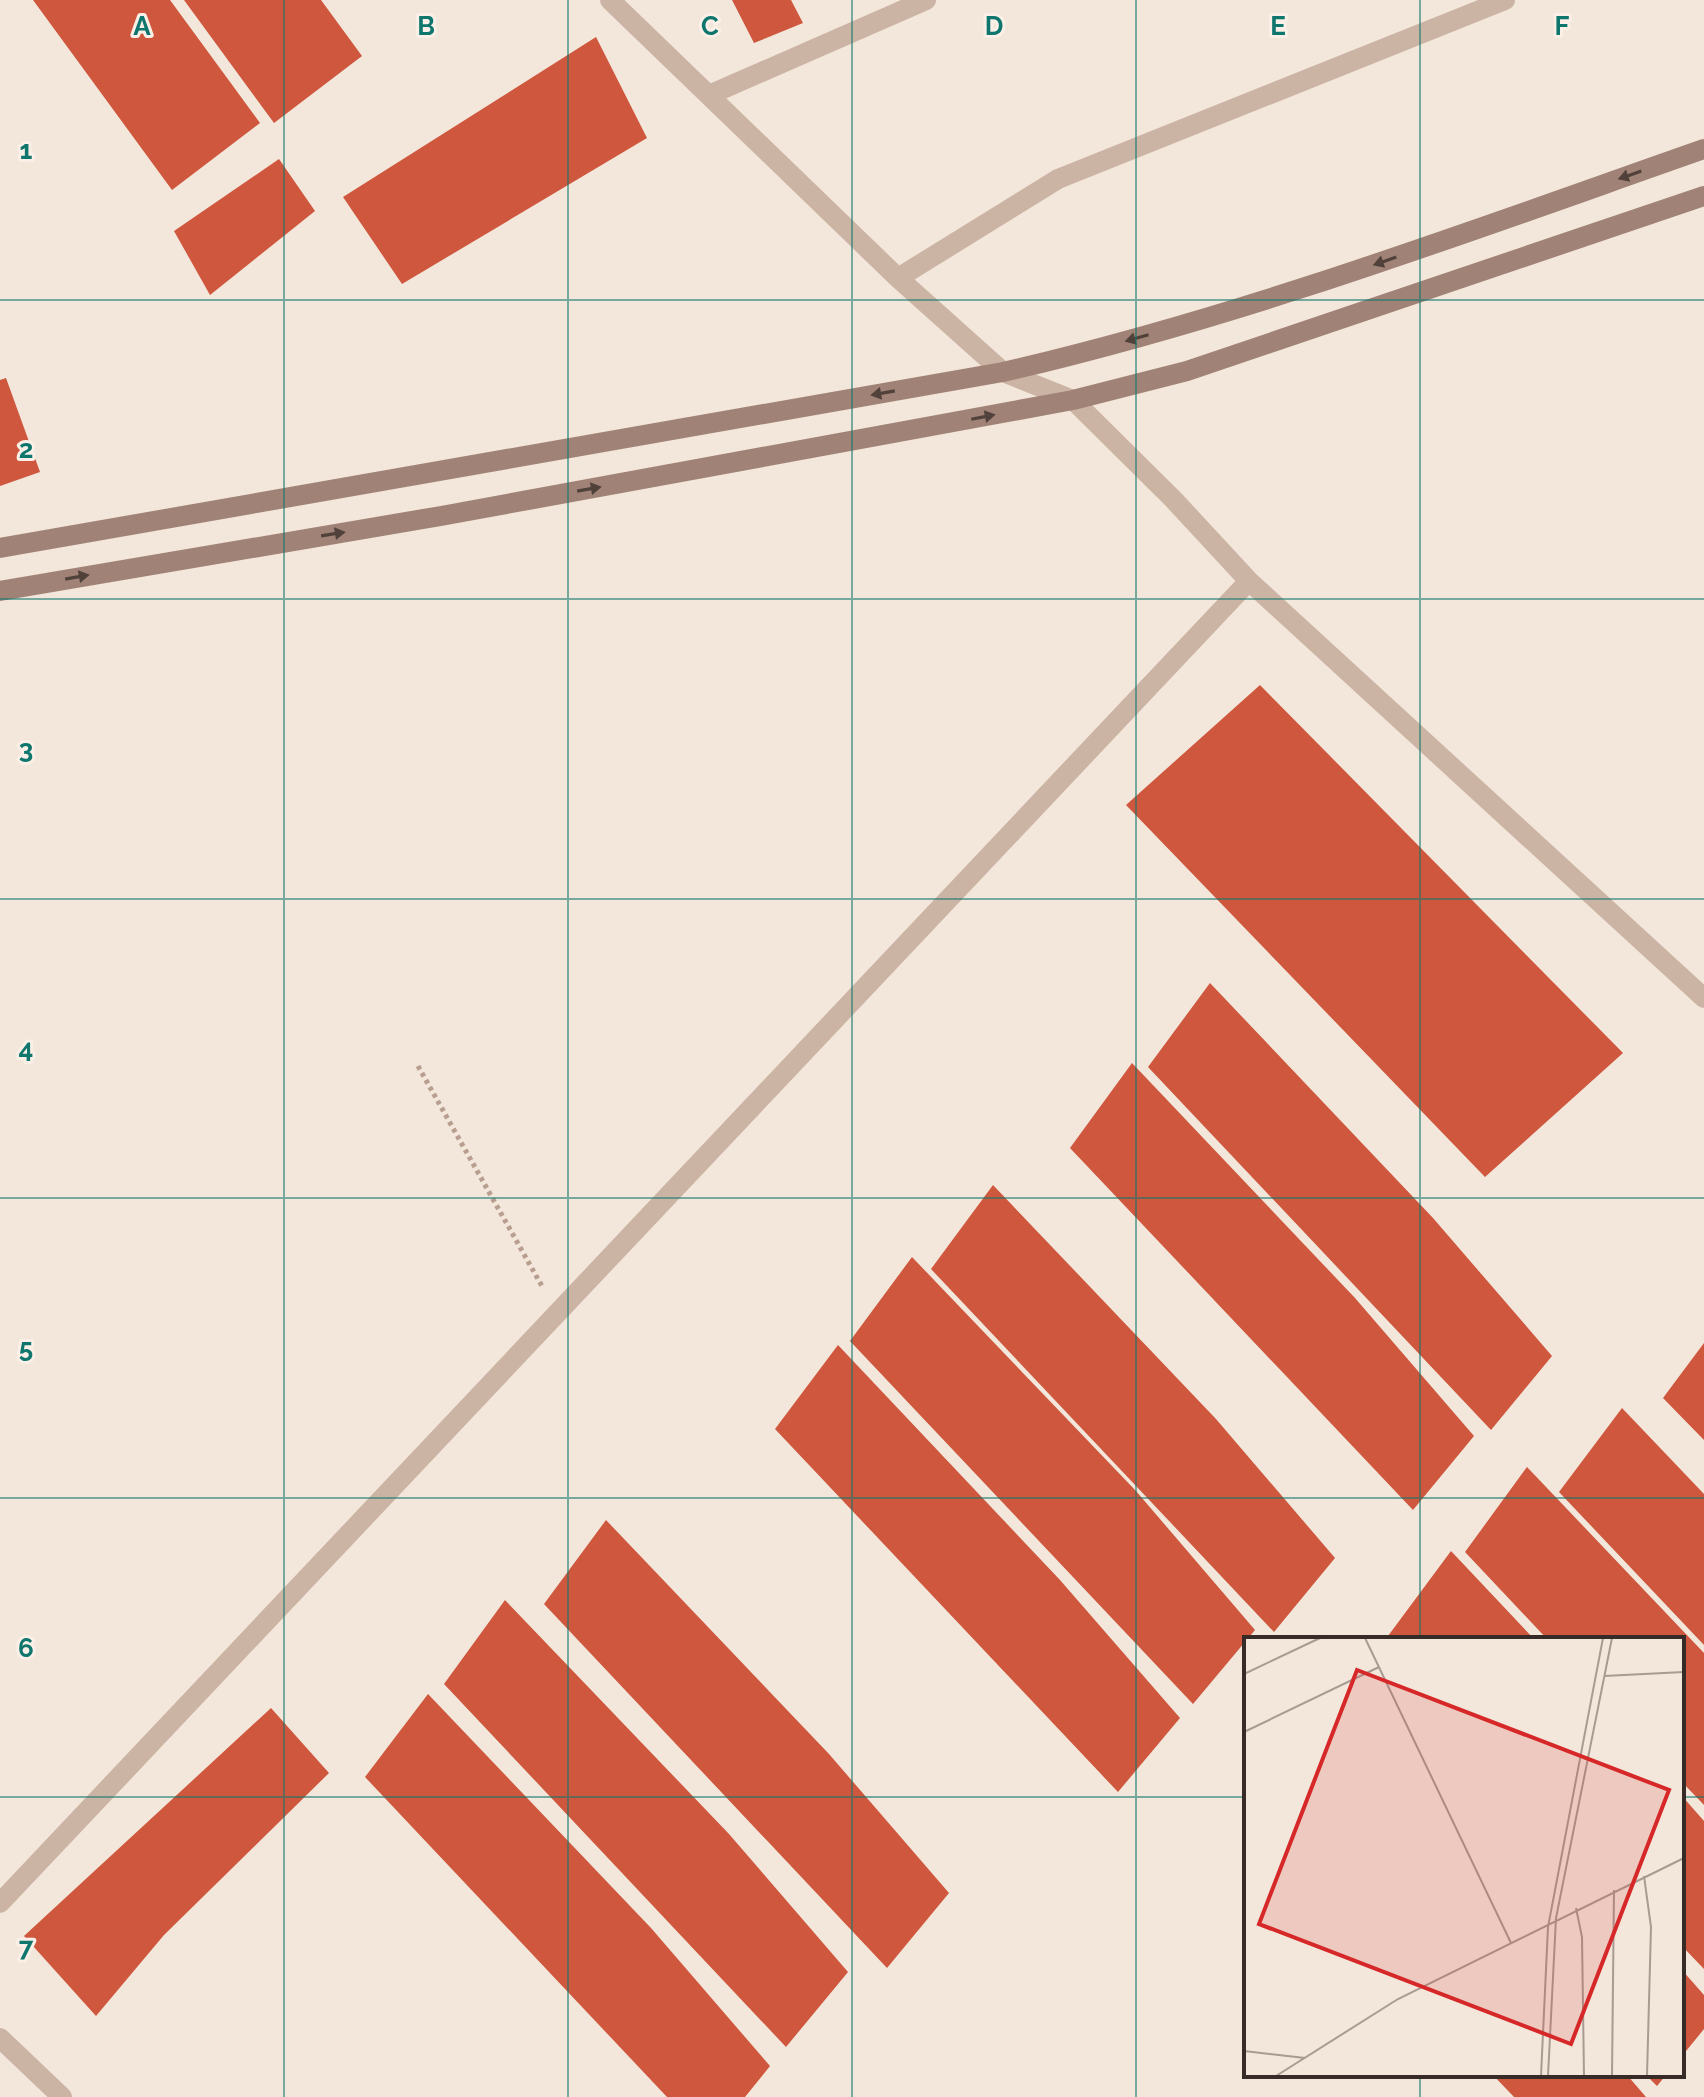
<svg xmlns="http://www.w3.org/2000/svg" width="1704" height="2097" font-family="Raleway,sans-serif">
  <rect width="100%" height="100%" fill="#f3e6da"/>
  <path fill="#ce573d" d="M33,0H170L260,123L172,190Z
    M184,0H321L362,56L274,123Z
    M732,0H791L803,23L754,43Z
    M596,37L647,138L402,284L343,197Z
    M279,159L315,211L210,295L174,231Z
    M6,378L40,472L0,486V380Z
    M1260,685L1623,1053L1485,1177L1126,805Z
    M1210,983L1433,1218L1552,1356L1491,1430L1148,1067Z
    M1132,1063L1355,1298L1474,1436L1413,1510L1070,1148Z
    M993,1185L1216,1419L1335,1558L1274,1632L931,1269Z
    M912,1257L1136,1491L1255,1630L1193,1704L850,1341Z
    M1704,1343V1440L1663,1398Z
    M838,1345L1060,1580L1180,1718L1118,1792L775,1429Z
    M1622,1408L1704,1494V1645L1559,1492Z
    M1527,1467L1704,1653V1805L1682,1782V1639H1547L1465,1552Z
    M606,1520L829,1754L949,1893L887,1968L544,1604Z
    M1451,1551L1534,1639H1391L1388,1636Z
    M505,1600L729,1834L848,1972L786,2047L444,1684Z
    M428,1694L651,1928L770,2066L745,2097H667L365,1777Z
    M271,1708L329,1773L164,1935L96,2016L24,1936Z
    M1682,1796L1704,1821V1969L1682,1946Z
    M1682,1970L1704,1995V2029L1682,2056Z
    M1493,2075H1627L1646,2097H1514Z
    M1646,2075H1666L1657,2086Z"/>
  <g fill="none" stroke-linecap="round" stroke-linejoin="round">
    <path stroke="#b89e8f" stroke-width="5" stroke-dasharray="4 4" stroke-linecap="butt" d="M418,1066L543,1288"/>
    <path stroke="#ccb4a5" stroke-width="20" d="M610,0L898,278L1003,372L1073,400L1173,499L1249,581L1704,998
      M709,95L926,0
      M898,278L1058,179L1505,0
      M0,1903L1249,581
      M0,2038L62,2097"/>
    <path stroke="#a08376" stroke-width="20" d="M0,548L1003,372C1242,317 1473,230 1704,149
      M0,591L441,516L1073,400L1187,371L1704,196"/>
  </g>
  <defs><path id="oneway-solid" d="M-6-.8H1V-3.2L6.5 0L1 3.2V.8H-6Z" transform="scale(2)"/></defs>
  <g fill="#51413b">
    <use href="#oneway-solid" transform="translate(1630 175) rotate(161)"/>
    <use href="#oneway-solid" transform="translate(1385 261) rotate(161)"/>
    <use href="#oneway-solid" transform="translate(1137 338) rotate(164)"/>
    <use href="#oneway-solid" transform="translate(883 393) rotate(170)"/>
    <use href="#oneway-solid" transform="translate(983 417) rotate(-11)"/>
    <use href="#oneway-solid" transform="translate(589 489) rotate(-10)"/>
    <use href="#oneway-solid" transform="translate(333 534) rotate(-9)"/>
    <use href="#oneway-solid" transform="translate(77 577) rotate(-10)"/>
  </g>
  <path fill="none" stroke="#0f766e" stroke-width="2" stroke-opacity="0.55" d="M284,0V2097M568,0V2097M852,0V2097M1136,0V2097M1420,0V1639M0,300H1704M0,599H1704M0,899H1704M0,1198H1704M0,1498H1704M0,1797H1246M1682,1797H1704M1420,2075V2097"/>
  <g transform="translate(1244 1637)">
    <rect width="440" height="440" fill="#f3e6da"/>
    <path fill="none" stroke="#a89b92" stroke-width="2" d="M121,1L267,306M0,37L76,1M360,39L440,35M0,95L135,30M400,239L407,290L403,439M332,271L338,300L340,439M0,414L61,421M32,439L154,362L440,221M297,439L304,290L359,1M304,439L312,281L368,1M368,439L370,253"/>
    <path fill="#d62828" fill-opacity="0.15" stroke="#d62828" stroke-width="4" d="M113,33L425,153L327,407L15,287Z"/>
    <rect width="440" height="440" fill="none" stroke="#372b27" stroke-width="4"/>
  </g>
  <g font-size="26" text-anchor="middle" font-weight="bold" fill="#0f766e" stroke="#fbf0e7" stroke-width="6" stroke-linejoin="round" paint-order="stroke">
    <text x="142" y="35">A</text>
    <text x="426" y="35">B</text>
    <text x="710" y="35">C</text>
    <text x="994" y="35">D</text>
    <text x="1278" y="35">E</text>
    <text x="1562" y="35">F</text>
    <text x="26" y="159">1</text>
    <text x="26" y="458">2</text>
    <text x="26" y="758">3</text>
    <text x="26" y="1058">4</text>
    <text x="26" y="1357">5</text>
    <text x="26" y="1657">6</text>
    <text x="26" y="1956">7</text>
  </g>
</svg>
